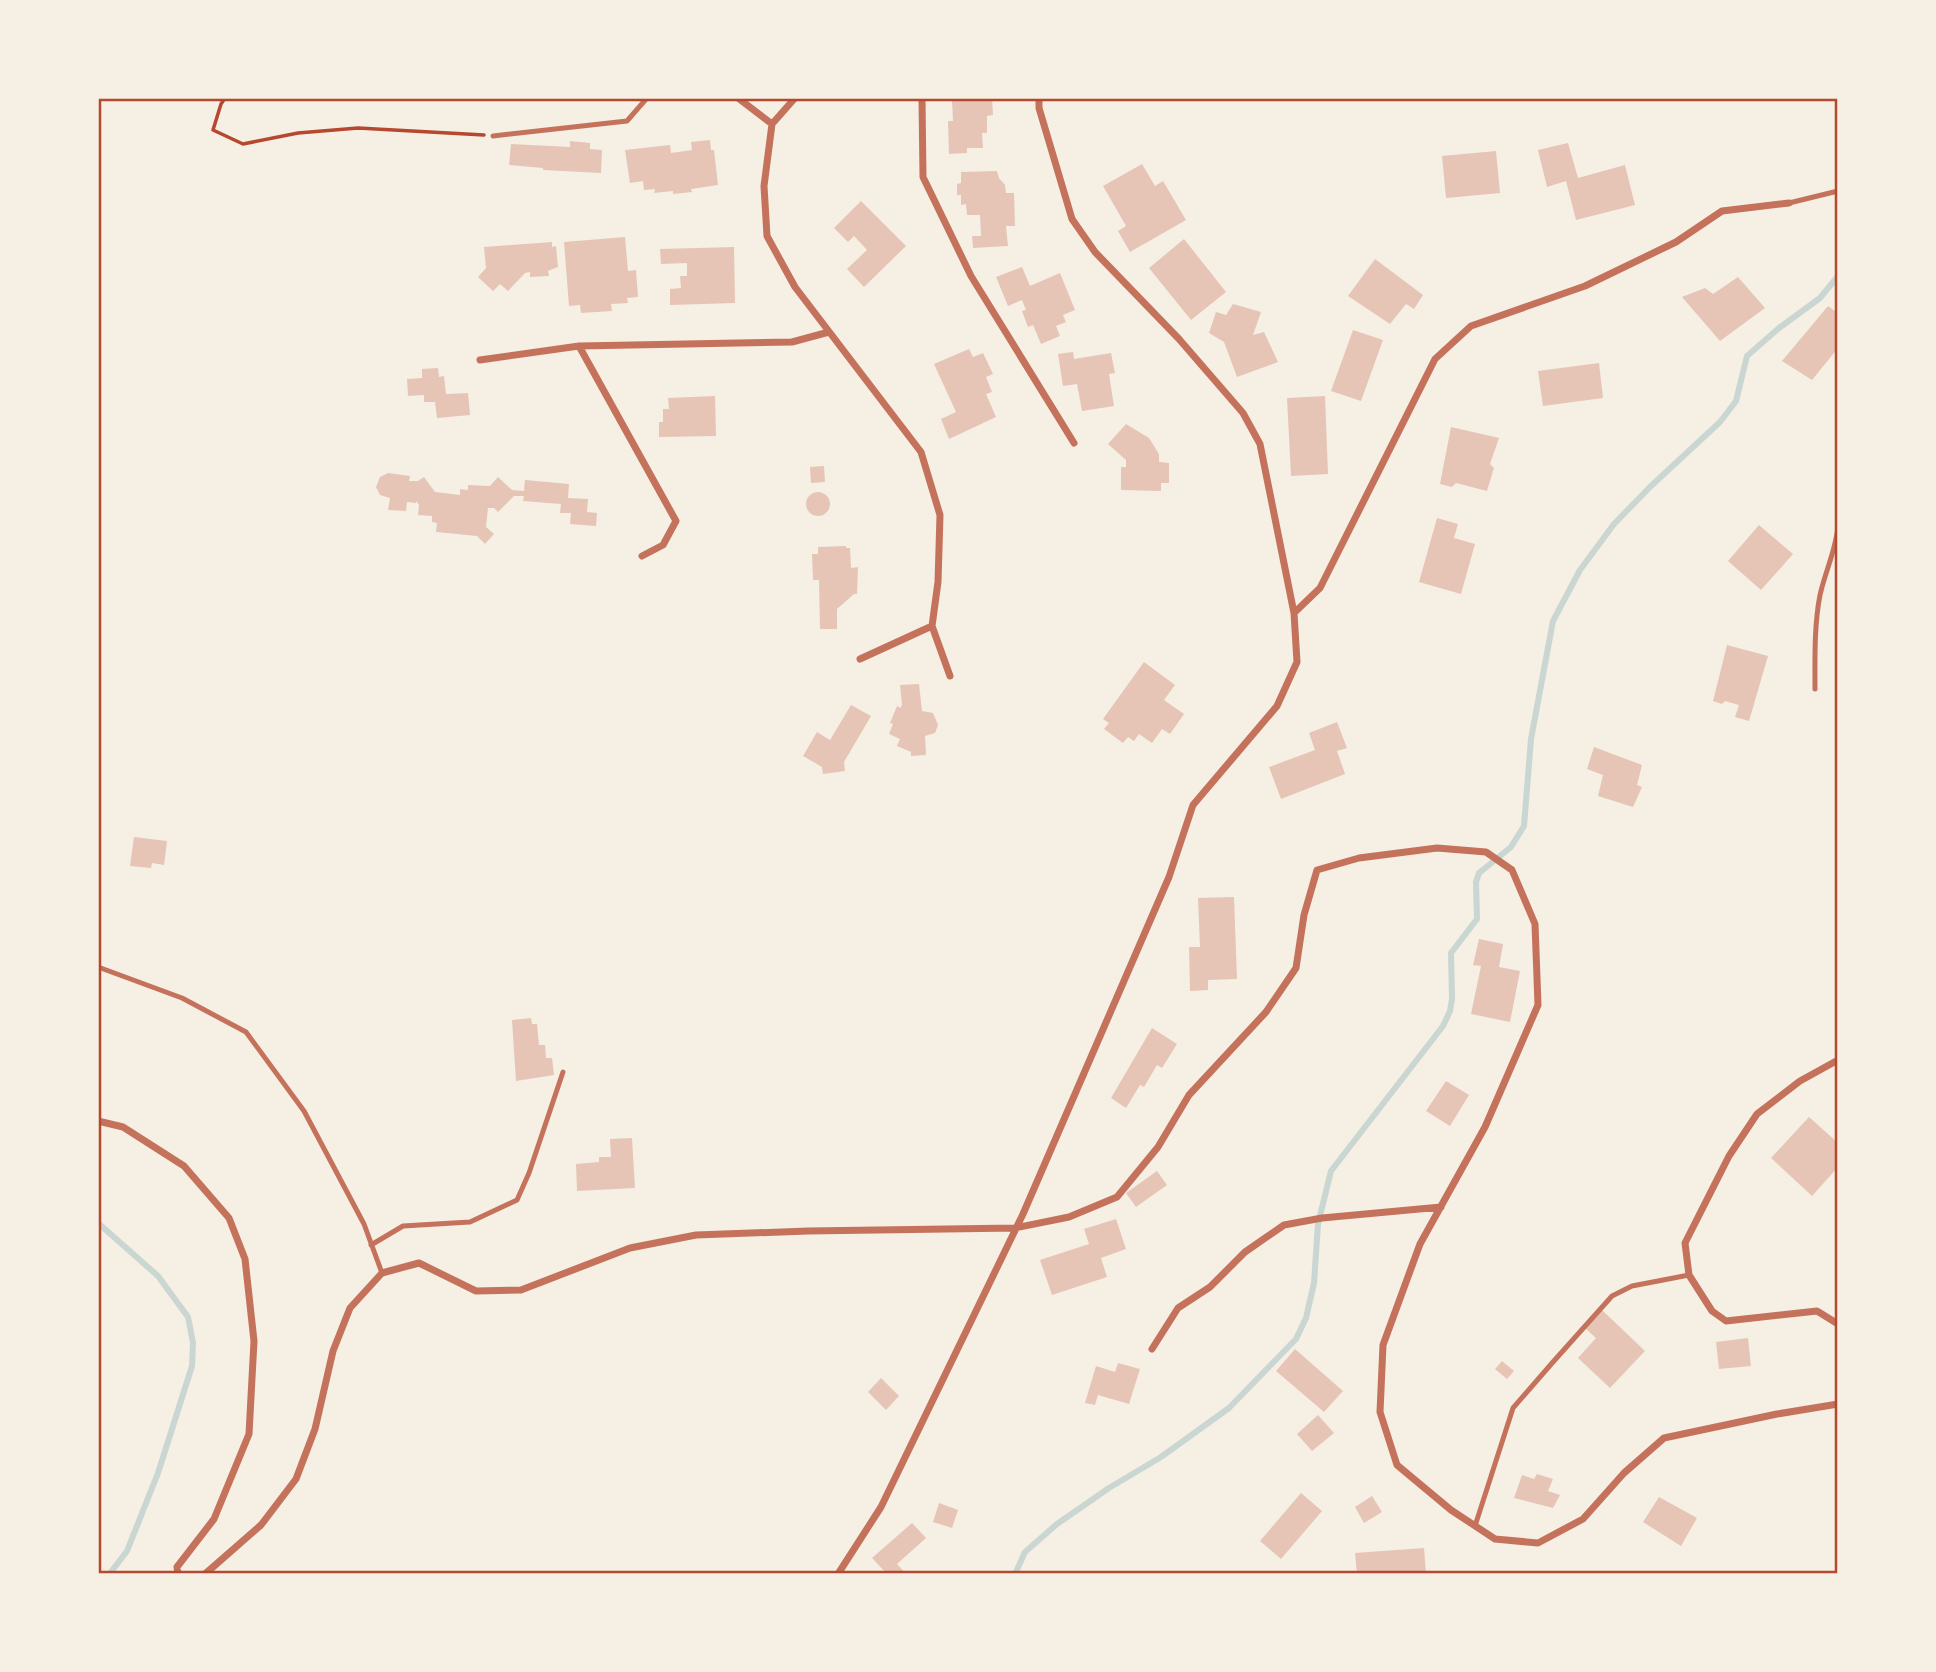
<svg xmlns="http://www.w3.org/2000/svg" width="1936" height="1672" font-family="'Open Sans',sans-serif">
  <rect width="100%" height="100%" fill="#f6efe4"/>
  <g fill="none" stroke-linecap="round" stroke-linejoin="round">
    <path stroke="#c9d6d2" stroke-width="6" d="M98,1223L158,1276L188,1317L193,1343L192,1366L158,1473L127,1551L111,1572
      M1015,1574L1025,1552L1057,1524L1109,1488L1161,1457L1229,1408L1296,1339L1306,1318L1314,1283L1318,1224L1331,1171L1443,1026L1450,1011L1452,999L1451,953L1477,919L1476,882L1479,873L1511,847L1524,826L1531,739L1553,621L1580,570L1614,524L1651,486L1720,422L1736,401L1747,356L1779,328L1820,298L1838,276"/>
  </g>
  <path fill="#e6c5b7" d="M958,98H992L993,115L987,116V133H982L983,148H967V153L949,154L948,121H953L952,100H958Z
    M710,140L711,150H714L718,185L691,189L692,192L673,194V191L654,193L655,189L644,190L643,181L630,183L625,150L670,145L671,153L692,150L691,142Z
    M570,141L590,143V149L602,150L601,173L543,170V168L509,165L511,144L570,147Z
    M1568,143L1578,178L1625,165L1635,205L1576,220L1566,181L1547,187L1538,150Z
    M1496,151L1500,193L1446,198L1442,156Z
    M1142,164L1155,186L1163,181L1186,220L1130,252L1118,231L1126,226L1103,186Z
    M997,171L999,178L1005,185L1006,193H1014L1015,226H1006L1008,246L973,248L972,236H981L980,215H967L966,204L961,205V195H957V184L961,183V172Z
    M861,201L906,246L864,287L847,269L867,250L854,236L848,242L834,228Z
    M625,237L628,271L636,270L638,297L627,298L628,303L611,304L612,311L581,313L580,305L569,306L564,242Z
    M1184,239L1226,292L1191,320L1149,268Z
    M552,242V247L556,246L558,267L548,271L549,276L530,277V272L525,273L508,291L500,284L493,291L478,277L486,268L484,247Z
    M734,247L735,303L670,305V289L681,288L680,276H687V263L661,264L660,249Z
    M1375,259L1423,295L1414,309L1406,304L1390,324L1348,296Z
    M1022,267L1030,286L1060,273L1075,310L1063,315L1066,322L1056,326L1060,336L1041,344L1033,325L1028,327L1022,311L1026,310L1022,300L1008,306L996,277Z
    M1738,277L1765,308L1720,341L1682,297L1705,288L1713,294Z
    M1233,304L1261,312L1253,335L1264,332L1278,362L1237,377L1224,342L1209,333L1216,312L1226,315Z
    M1828,306L1838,313V348L1812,380L1782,361Z
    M1353,330L1383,340L1361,401L1331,391Z
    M969,349L973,357L983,353L993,374L986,377L992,392L986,394L996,417L949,439L941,419L956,412L934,364Z
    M1073,352L1074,359L1111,353L1115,373L1109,374L1114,406L1082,411L1077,384L1063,386L1058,354Z
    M1599,363L1603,398L1543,406L1538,371Z
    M438,368L439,377L444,376L446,394L468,393L470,415L437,418L435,402H424V395L408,396L407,379L422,378V369Z
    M715,396L716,436L659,437V422H663V409H669L668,398Z
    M1325,396L1328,474L1291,476L1287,398Z
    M1126,424L1149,438L1159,454V462L1169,463V483H1161V491L1121,490V467H1126V460L1108,444Z
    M1451,427L1499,438L1490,464L1494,468L1487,491L1456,483L1452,487L1440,484Z
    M824,466L825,482L811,483L810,467Z
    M388,473L410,476L409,481H418L424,477L435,492L460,495V489L468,490V485L490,486L498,477L512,490L524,491L525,480L569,484L568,498L588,499L587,512L597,513L596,526L570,524L571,513H560L561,504L523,501L524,496H514L498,512L494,508H488L486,527L494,534L485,544L477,536L436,532L437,523L432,522V516L418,515L419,505L416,501V503L407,502L406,511L388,510L390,498L380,495L376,487L380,477Z
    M806 504a12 12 0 1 1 24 0a12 12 0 1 1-24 0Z
    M1437,518L1458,524L1454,538L1475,544L1461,594L1419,582Z
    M1759,525L1793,554L1761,590L1728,561Z
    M846,546V548H850L851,568L858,567L857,594H854L837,609V629H820L819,580H813L812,554H818V547Z
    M1727,645L1768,656L1749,721L1735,717L1739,705L1725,701L1722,704L1713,701Z
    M1144,662L1175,685L1164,700L1184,714L1170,734L1162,729L1152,743L1139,734L1134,741L1128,737L1123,743L1104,729L1109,723L1103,719Z
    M919,684L922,711L933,713L938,725L935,733L925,736L926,755L911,756V752L897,746L900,739L889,734L893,724L890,723L897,706L900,708L902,705L900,685Z
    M851,705L871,716L844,762L845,771L823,774L822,767L803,756L817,732L830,740Z
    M1337,722L1347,748L1337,751L1345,774L1281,799L1269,767L1315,750L1309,733Z
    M1594,747L1642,765L1637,785L1642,787L1633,807L1598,796L1603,775L1587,769Z
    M134,837L167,841L164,865L152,863L151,868L130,866Z
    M1234,897L1237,979L1208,980V990L1190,991L1189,947H1200L1198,898Z
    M1479,939L1503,944L1499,967L1520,971L1510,1022L1471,1014L1481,966L1473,965Z
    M531,1018L532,1024H537L539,1045H545L546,1058H552L554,1075L516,1081L512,1020Z
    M1152,1028L1177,1044L1162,1068L1157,1065L1144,1087L1140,1085L1126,1108L1111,1098Z
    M1446,1081L1469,1095L1450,1126L1426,1111Z
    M1809,1117L1838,1143V1167L1812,1196L1771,1158Z
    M632,1138L635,1188L577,1191L576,1164L599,1162V1157H611L610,1139Z
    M1157,1171L1167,1185L1136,1207L1126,1193Z
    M1116,1219L1126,1249L1101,1258L1107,1277L1052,1295L1040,1260L1089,1244L1084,1229Z
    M1602,1310L1645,1351L1610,1388L1578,1358L1596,1338L1585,1328Z
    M1748,1338L1751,1366L1719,1369L1716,1342Z
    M1295,1349L1343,1391L1324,1412L1276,1371Z
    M1502,1361L1514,1371L1507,1379L1495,1369Z
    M1118,1363L1140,1369L1129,1404L1098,1395L1095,1405L1085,1403L1096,1366L1115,1372Z
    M881,1378L899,1396L886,1410L868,1392Z
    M1318,1415L1334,1433L1312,1451L1297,1434Z
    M1537,1474L1553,1479L1548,1491L1560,1495L1553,1508L1514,1498L1522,1475L1534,1479Z
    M1301,1493L1322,1511L1281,1559L1260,1541Z
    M1372,1496L1382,1512L1364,1523L1355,1507Z
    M1659,1497L1697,1518L1681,1546L1643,1522Z
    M939,1503L958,1510L952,1528L933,1522Z
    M912,1523L926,1538L897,1564L906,1574H887L872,1558Z
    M1424,1548L1426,1574H1357L1355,1553Z"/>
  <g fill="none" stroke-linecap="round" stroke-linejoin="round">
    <path stroke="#b5482f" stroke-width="3.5" d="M225,98L221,104L213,130L243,144L298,133L358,128L484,135"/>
    <path stroke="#c5725c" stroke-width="5" d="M493,136L627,121L647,98
      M1789,203L1838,191
      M1815,689C1815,658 1814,626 1820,595C1825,572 1836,550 1838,526
      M98,967L182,998L246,1032L304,1111L364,1224L382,1273
      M371,1245L403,1226L470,1222L517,1200L529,1173L563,1072
      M1475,1526L1513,1408L1553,1362L1612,1296L1632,1286L1689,1275"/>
    <path stroke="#c5725c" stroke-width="7" d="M738,98L772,124
      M795,98L772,124L764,186L767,236L795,287L921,452L940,515L938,582L932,626L860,659
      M922,98L923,177L971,276L1074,443
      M1039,98V108L1072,219L1095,252L1179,339L1243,413L1260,444L1294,613
      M579,346L676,521L663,545L642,556
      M480,360L579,346L792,342L829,332
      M932,626L950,676
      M1838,1060L1800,1081L1757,1114L1729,1156L1685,1243L1689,1275L1712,1311L1726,1321L1817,1311L1838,1324
      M98,1121L123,1127L184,1166L229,1218L245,1259L254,1341L249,1434L214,1519L177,1567L178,1574
      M1152,1349L1178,1308L1210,1287L1245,1252L1284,1225L1322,1218L1441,1207
      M205,1574L261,1525L296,1479L315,1429L333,1351L350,1308L382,1273L419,1263L476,1291L521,1290L630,1248L696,1235L808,1231L1015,1228L1069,1217L1117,1197L1158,1147L1189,1095L1266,1012L1296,968L1304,915L1317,870L1359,858L1437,848L1486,852L1512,870L1535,924L1538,1005L1485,1127L1420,1244L1383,1345L1380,1412L1397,1465L1451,1510L1495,1539L1538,1543L1583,1519L1624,1473L1664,1438L1777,1414L1838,1404
      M838,1574L881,1507L1023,1214L1169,877L1193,805L1277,706L1297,662L1294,613L1320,588L1435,359L1471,326L1585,286L1676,242L1722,211L1789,203"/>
  </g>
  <rect width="1936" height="1672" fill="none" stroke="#f6efe4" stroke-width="200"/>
  <rect x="100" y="100" width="1736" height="1472" fill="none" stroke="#b5482f" stroke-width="2.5"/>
</svg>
